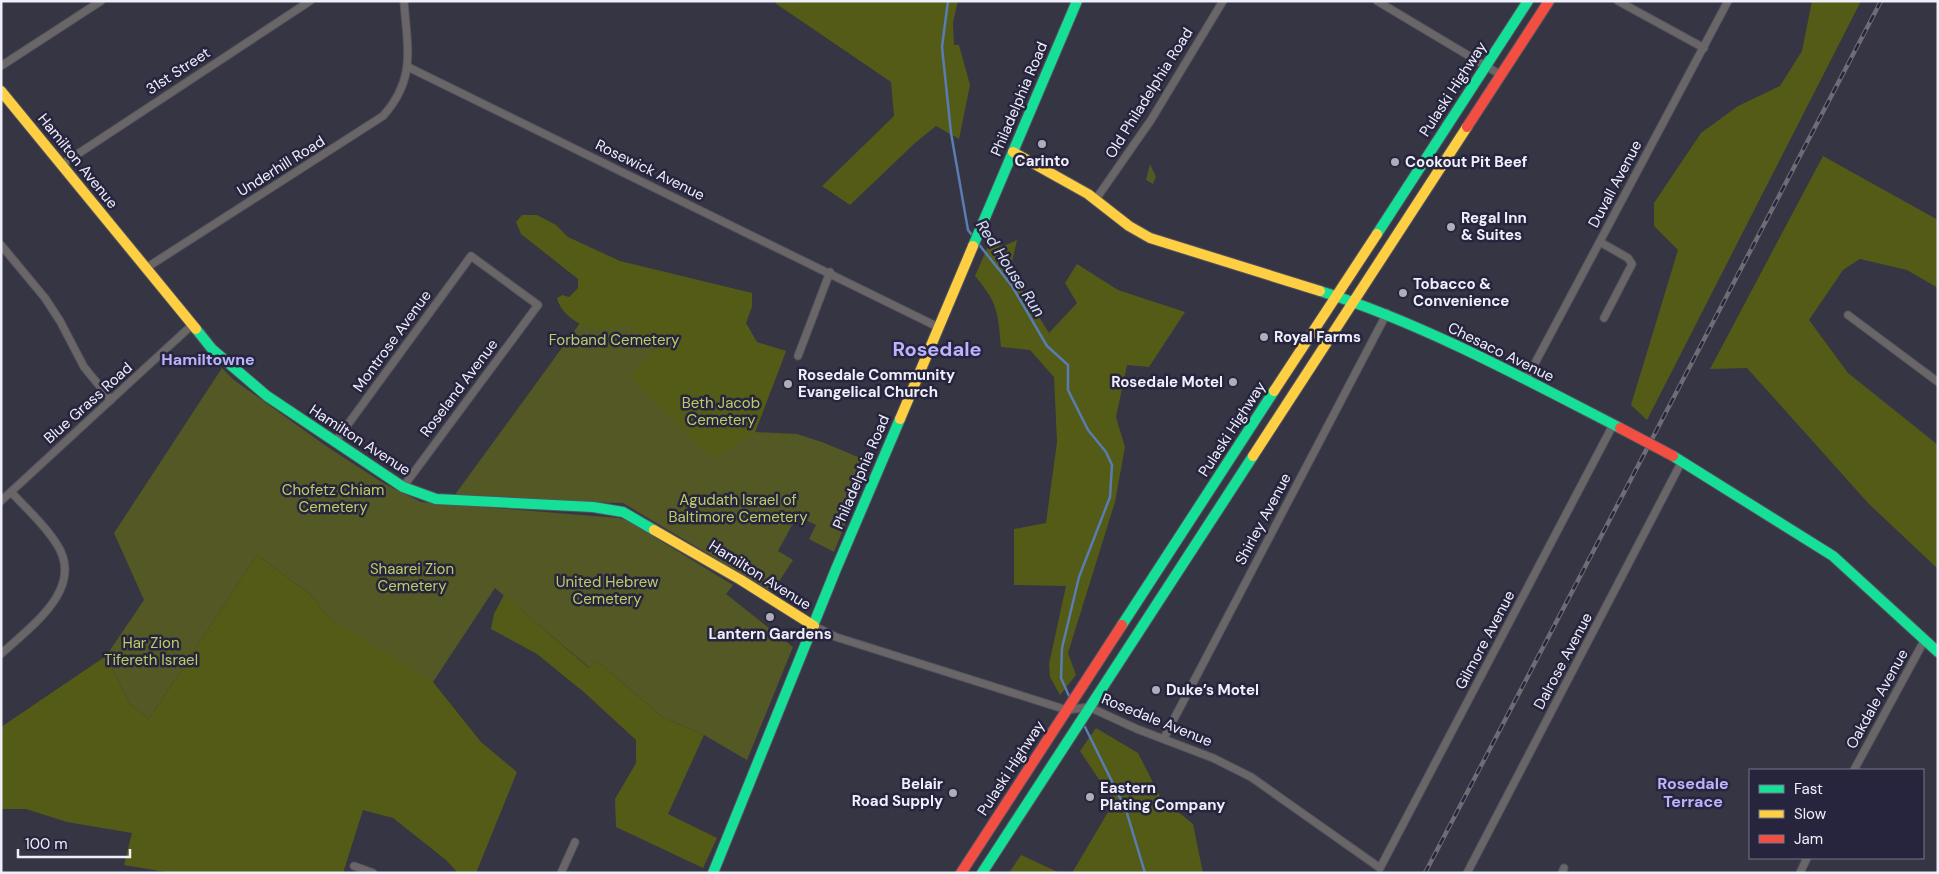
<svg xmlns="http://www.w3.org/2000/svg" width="1939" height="874" font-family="'DM Sans',sans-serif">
  <rect width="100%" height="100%" fill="#363543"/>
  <path fill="#535824" d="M1150,164L1156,177L1153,184L1146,180Z
    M591,308L786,351L755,432L797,434L822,442L870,462L834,552L809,539L816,525L797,516L778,551L793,560L772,592L623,503L572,502L493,496H454Z
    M222,368L234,380L326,446L383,483L421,502L619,518L628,521L733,585L726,594L793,647L747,760L704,735L662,717L597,661L590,668L495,588L433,682L394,661L329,618L311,595L257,555L149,719L130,704L106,656L144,600L114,533Z"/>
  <path fill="#545b17" d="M777,1H958L953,22L954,45H959L970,85L959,139L936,126L915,143L850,205L822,186L894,116L891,82L775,3Z
    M1812,1H1861L1647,420L1631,405L1678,250L1654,226V203L1701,133L1738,106L1780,86L1802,51Z
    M1823,156L1938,220V288L1907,270L1860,259L1843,270L1809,320L1848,373L1938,445V569L1868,503L1747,368L1710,369Z
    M522,215H537L556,225L568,237L620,261L752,293V307L746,323L757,342L786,351L755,432L717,457H711L630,377L654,350L629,325C619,326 606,330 596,329C581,328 560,313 557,298L562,295L569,297L578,288V279L521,234L516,222Z
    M1017,240L1010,270L1049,333L1077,303L1065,283L1077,264L1118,290L1185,312L1149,367L1127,365L1116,417L1125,447L1115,502L1068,653L1076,675L1060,695L1050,677L1049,664L1066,586L1014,585V529L1046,523L1057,442L1054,377L1030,350L1001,347C998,313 998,303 975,276L989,244L1004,246Z
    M257,555L311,595L329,618L433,682L481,742L517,772L476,873H458L446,860L393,818L363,810L343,873H172L124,865L132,833L67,822L26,809H1V727L106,656L130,704L149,719Z
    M504,595L589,668L597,661L662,717L704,735L668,814L717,838L703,868L616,827L615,799L636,763V740L585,693L537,654L491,629L494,614Z
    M1096,728L1138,753L1161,798L1193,824L1203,873H1072L1114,802L1080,751Z
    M1021,855L1060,873H1009Z"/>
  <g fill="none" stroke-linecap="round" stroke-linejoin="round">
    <path stroke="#597cb2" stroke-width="2.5" d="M948,1L942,47L951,133L968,230L974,238
      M977,242L1012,286L1047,346L1068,365V390L1088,430L1106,452L1112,465L1110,497L1079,577L1062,648L1061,678L1069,696
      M1085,727L1126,810L1145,873"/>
    <g stroke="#545460" stroke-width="9">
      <path id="street" d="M1377,1L1501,75
        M1618,1L1704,48
        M1,66L101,1
        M408,67L938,327
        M61,165L310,1
        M1096,199L1151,120L1223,1
        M1600,242L1628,258L1632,264L1604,318
        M1,245L45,298L60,321L84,367L111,400
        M146,268L383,116C417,78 407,48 404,1
        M1848,315L1938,382
        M798,356L830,272
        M1526,380L1728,1
        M335,442L471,256L538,305L403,487
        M1,501L192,325
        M814,626L836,637L1067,710L1089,707L1137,729L1213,758L1251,777L1380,868L1613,425
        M1,654C30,627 87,588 56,543C44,524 26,508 11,492
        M1164,738L1387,313
        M1854,770L1924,641
        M354,866L373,873
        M561,873L575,842
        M1467,873L1682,461
        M1562,873L1564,868
        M1800,873L1807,858"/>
    </g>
    <g stroke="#545460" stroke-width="12">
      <path id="fast" d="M1377,234L1528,1
        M973,246L1077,1
        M1320,291C1422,323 1525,379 1620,428
        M196,329L212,349L267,396L403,487L436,499L593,507L623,512L654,530
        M1673,456L1833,556L1938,652
        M1122,625L1274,391
        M713,873L836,569L900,419
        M982,873L1253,456"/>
    </g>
    <g stroke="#545460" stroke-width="12">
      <path id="slow" d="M1,91L196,329
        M1013,152L1088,194L1129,226L1150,238L1320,291
        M1274,391L1377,234
        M900,419L973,246
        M1253,456L1467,127
        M654,530L741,580L814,626"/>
    </g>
    <g stroke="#545460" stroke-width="12">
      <path id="jam" d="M1467,127L1549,1
        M961,873L1122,625"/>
    </g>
    <use href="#street" stroke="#6a6668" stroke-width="7"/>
    <use href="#fast" stroke="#16e098" stroke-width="10"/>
    <use href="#slow" stroke="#ffcf43" stroke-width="10"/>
    <use href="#jam" stroke="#f24e42" stroke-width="10"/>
    <g stroke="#6f6c73" stroke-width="4.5">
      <path id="rail" d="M1425,873L1881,1"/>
    </g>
    <use href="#rail" stroke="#27253e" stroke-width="2.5" stroke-dasharray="8" stroke-linecap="butt"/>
    <g stroke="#545460" stroke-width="12" stroke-linecap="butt">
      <path id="jam-bridge" d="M1620,428L1673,456"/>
    </g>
    <use href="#jam-bridge" stroke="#f24e42" stroke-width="10"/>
  </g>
  <g fill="#aeaebb" stroke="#27253e" stroke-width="2">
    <circle cx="1042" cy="144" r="5"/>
    <circle cx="1395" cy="162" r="5"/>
    <circle cx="1451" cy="227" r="5"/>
    <circle cx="1403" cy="293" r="5"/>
    <circle cx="1264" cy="337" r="5"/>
    <circle cx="1233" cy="382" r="5"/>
    <circle cx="788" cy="384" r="5"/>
    <circle cx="770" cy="617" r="5"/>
    <circle cx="1156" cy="690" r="5"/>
    <circle cx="953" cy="793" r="5"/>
    <circle cx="1090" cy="797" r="5"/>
  </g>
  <g text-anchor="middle" stroke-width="5" stroke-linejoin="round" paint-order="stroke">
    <g font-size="15" fill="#efeffc" stroke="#27253e">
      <text transform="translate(178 71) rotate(-33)" y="5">31st Street</text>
      <text transform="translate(1453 89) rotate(-57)" y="5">Pulaski Highway</text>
      <text transform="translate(1149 93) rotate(-58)" y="5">Old Philadelphia Road</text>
      <text transform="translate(1019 99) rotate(-67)" y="5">Philadelphia Road</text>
      <text transform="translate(78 161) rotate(51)" y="5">Hamilton Avenue</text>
      <text transform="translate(281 166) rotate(-32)" y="5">Underhill Road</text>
      <text transform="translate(650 170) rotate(26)" y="5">Rosewick Avenue</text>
      <text transform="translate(1615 184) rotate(-62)" y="5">Duvall Avenue</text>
      <text transform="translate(392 341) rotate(-54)" y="5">Montrose Avenue</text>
      <text transform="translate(1501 352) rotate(26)" y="5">Chesaco Avenue</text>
      <text transform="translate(459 388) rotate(-53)" y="5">Roseland Avenue</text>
      <text transform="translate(88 403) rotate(-42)" y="5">Blue Grass Road</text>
      <text transform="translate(1232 429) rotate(-57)" y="5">Pulaski Highway</text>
      <text transform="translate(360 440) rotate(33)" y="5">Hamilton Avenue</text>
      <text transform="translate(861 472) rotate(-67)" y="5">Philadelphia Road</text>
      <text transform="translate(1263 519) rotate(-62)" y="5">Shirley Avenue</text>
      <text transform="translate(760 575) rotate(32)" y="5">Hamilton Avenue</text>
      <text transform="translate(1485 640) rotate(-62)" y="5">Gilmore Avenue</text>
      <text transform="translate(1563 661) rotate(-62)" y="5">Dalrose Avenue</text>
      <text transform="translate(1877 699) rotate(-61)" y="5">Oakdale Avenue</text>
      <text transform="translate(1157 720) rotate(22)" y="5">Rosedale Avenue</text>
      <text transform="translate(1011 768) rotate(-57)" y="5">Pulaski Highway</text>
    </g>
    <g font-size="15" font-weight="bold" fill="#efeffc" stroke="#27253e" text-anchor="start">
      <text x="1042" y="166" text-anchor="middle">Carinto</text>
      <text x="1405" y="167">Cookout Pit Beef</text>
      <text x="1461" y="223">Regal Inn<tspan x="1461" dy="17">&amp; Suites</tspan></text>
      <text x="1413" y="289">Tobacco &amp;<tspan x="1413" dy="17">Convenience</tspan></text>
      <text x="1274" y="342">Royal Farms</text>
      <text x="798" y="380">Rosedale Community<tspan x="798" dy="17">Evangelical Church</tspan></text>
      <text x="1223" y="387" text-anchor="end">Rosedale Motel</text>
      <text x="770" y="639" text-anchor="middle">Lantern Gardens</text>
      <text x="1166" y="695">Duke’s Motel</text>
      <text x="943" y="789" text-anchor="end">Belair<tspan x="943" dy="17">Road Supply</tspan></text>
      <text x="1100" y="793">Eastern<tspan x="1100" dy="17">Plating Company</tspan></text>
    </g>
    <g font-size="15" fill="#becc64" stroke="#27253e">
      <text x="614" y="345">Forband Cemetery</text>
      <text x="721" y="408">Beth Jacob<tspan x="721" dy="17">Cemetery</tspan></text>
      <text x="333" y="495">Chofetz Chiam<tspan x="333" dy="17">Cemetery</tspan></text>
      <text x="738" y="505">Agudath Israel of<tspan x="738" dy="17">Baltimore Cemetery</tspan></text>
      <text x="412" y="574">Shaarei Zion<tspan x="412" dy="17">Cemetery</tspan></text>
      <text x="607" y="587">United Hebrew<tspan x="607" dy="17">Cemetery</tspan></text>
      <text x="151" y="648">Har Zion<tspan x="151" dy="17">Tifereth Israel</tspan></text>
    </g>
    <g font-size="16" font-style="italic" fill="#d7e2f3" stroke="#27253e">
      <text transform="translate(1011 268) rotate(57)" y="6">Red House Run</text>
    </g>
    <g font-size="16" font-weight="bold" fill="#b9b4fc" stroke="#27253e">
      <text x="208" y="365">Hamiltowne</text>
      <text x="1693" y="789">Rosedale<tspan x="1693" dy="18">Terrace</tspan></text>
    </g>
    <g font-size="20" font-weight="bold" fill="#b9b4fc" stroke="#27253e">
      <text x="937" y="356">Rosedale</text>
    </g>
  </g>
  <rect width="1939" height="874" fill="none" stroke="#efeffc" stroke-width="5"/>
  <rect x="1749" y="769" width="175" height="90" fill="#27253e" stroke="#77768a"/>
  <rect x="1759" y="785" width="25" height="8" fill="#16e098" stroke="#77768a"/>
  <text x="1794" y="794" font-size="15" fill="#efeffc">Fast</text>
  <rect x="1759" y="810" width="25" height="8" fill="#ffcf43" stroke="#77768a"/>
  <text x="1794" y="819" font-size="15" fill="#efeffc">Slow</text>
  <rect x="1759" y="835" width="25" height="8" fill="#f24e42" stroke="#77768a"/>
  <text x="1794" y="844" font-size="15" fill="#efeffc">Jam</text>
  <path d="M18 849v8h112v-8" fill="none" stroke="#efeffc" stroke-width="2.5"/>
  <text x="25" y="849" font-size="15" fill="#efeffc" stroke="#27253e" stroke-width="4" paint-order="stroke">100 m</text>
</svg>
